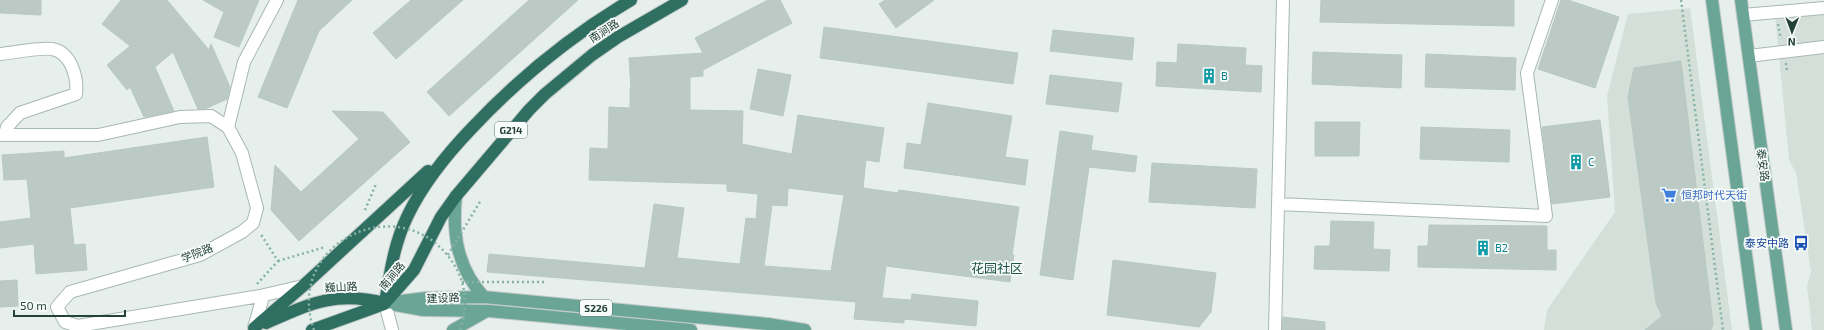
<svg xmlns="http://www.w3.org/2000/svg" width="1824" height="330" font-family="'Exo 2','Noto Sans SC',sans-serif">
  <rect width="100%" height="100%" fill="#e6efeb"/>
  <path fill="#d4dfda" d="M1690,8L1732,330H1544L1547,310L1615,212L1607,96L1628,14Z
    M1824,11V330H1812L1807,286L1811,272L1796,173L1789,160L1775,15Z"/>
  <path fill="#bbcac4" stroke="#b8c9c2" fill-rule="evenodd" d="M0,0H41V15L0,13Z
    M121,0H167L209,50L211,44L230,87L227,99L205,109H198L173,52L155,67L174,111L144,117L130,87L127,90L107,65L130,46L102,24Z
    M203,0H259L239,47L214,37L224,12Z
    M298,0H352L319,31L287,108L258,97Z
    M411,0H463L396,59L373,33Z
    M529,0H578L449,116L427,92Z
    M768,0H780L792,23L703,70V76L690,77V110L743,111L742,144L792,154L798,115L884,128L879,162L866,160L863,188L898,193L899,190L1019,207L1012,255H1014L1010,282L886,266L882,298L911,300L912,294L978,301L976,326L904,319V323L854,319L856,302L487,272L489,254L645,268L654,204L684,208L677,258L740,264L746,218L756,219L758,194L727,191V184L589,180L590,148L608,149L609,107L630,108V88H631L629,58L703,53L695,38ZM788,188L844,195L831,271L764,266L772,205L787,206Z
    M885,0H934L896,28L879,4Z
    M1321,0H1514V26L1320,22Z
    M1561,0H1568L1619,17L1595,88L1538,69Z
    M824,27L1018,53L1013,84L820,58Z
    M1053,30L1134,38L1132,60L1050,51Z
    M1178,44L1246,48L1245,65L1262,66L1261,92L1156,86L1157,62L1177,63Z
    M1313,52L1402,55L1401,88L1312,84Z
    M1426,54L1516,58L1515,90L1425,87Z
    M1681,61L1713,324L1711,330H1645L1662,316L1656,303L1628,97L1634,68Z
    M758,69L791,75L783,116L750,109Z
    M1050,75L1122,83L1118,112L1046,104Z
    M928,103L1012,116L1005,157L1028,160L1025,185L904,168L907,143L921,145Z
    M332,111L383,112L410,142L299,241L271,210L275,165L301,192L359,139Z
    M1600,120L1610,197L1552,204L1542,127Z
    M1315,122H1360L1359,156H1315Z
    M1421,127L1510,130L1509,162L1420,159Z
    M1060,131L1093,136L1091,150L1137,156L1135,172L1089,167L1073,280L1040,275Z
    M207,137L214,187L70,208L74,245L85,244L87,270L36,274L34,244L0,248V222L31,218L27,179L4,180L2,155L64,151V158Z
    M1152,163L1257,169L1255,208L1149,202Z
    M1331,221L1374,222L1373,249L1390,250L1389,271L1314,269L1315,246H1330Z
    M1429,225L1547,226V250H1556V270L1418,267V246H1428Z
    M1113,260L1216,273L1211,312L1199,327L1107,315Z
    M17,280L18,306L0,307V281Z
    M1283,317L1325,322V330H1282Z"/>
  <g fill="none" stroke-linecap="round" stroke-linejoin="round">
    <g stroke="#a8b8b2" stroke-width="14">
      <path id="minor" d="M1743,15L1824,8
        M0,54C12,53 42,47 52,49C71,52 78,78 76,94L20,113L7,127L5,135
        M1749,56L1824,47
        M228,127L244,62L277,0
        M0,135H98L180,117L211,116L228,127L242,153L257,208L253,223L242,232L200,255L70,292L57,307L65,322L78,326L260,296L262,300L254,328
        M1278,204L1546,216L1527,73L1552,0
        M260,296L303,286
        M385,303L392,330
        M1275,330L1283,0"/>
    </g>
    <g stroke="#c2cac8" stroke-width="14">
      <path id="major" d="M1712,0L1756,330
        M1741,0L1786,330
        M456,196C452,233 457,268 484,297
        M385,303L426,298L484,297L768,324L805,330
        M396,305L423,310L489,311L691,330
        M453,330L485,312"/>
    </g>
    <g stroke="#c2cac8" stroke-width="14">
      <path id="highway" d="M385,303L414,270L441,217L456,196L529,110L545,94L592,55L618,37L682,0
        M385,303C390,273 394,243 408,215C424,182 447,154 472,128C519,78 572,35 631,0
        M266,323C311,303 335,291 385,303
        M254,328L303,286L428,171
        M312,330L384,304"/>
    </g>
    <path stroke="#86b3a5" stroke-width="2.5" stroke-dasharray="2 3" stroke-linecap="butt" d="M1681,0L1723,330
      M1778,24L1781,39
      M1786,63L1787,71
      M365,210L376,184
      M278,261L325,247
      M257,284L278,261L260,233"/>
    <use href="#minor" stroke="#fff" stroke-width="12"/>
    <use href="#major" stroke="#6aa596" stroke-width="12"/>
    <use href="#highway" stroke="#2f6f62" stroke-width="12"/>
    <path stroke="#86b3a5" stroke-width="2.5" stroke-dasharray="2 3" stroke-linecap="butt" d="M448,255L481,200
      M462,282H544
      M314,330C282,239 409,184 456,268C467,287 467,310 460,330"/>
  </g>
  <defs>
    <g id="building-bare" transform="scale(1.2)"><path d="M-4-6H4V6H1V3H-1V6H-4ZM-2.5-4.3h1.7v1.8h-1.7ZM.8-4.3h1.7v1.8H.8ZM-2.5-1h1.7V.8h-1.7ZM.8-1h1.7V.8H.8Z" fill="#0f9aa8" stroke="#f7fbf9" stroke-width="2.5" paint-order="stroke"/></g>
    <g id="supermarket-bare" transform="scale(1.2)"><path d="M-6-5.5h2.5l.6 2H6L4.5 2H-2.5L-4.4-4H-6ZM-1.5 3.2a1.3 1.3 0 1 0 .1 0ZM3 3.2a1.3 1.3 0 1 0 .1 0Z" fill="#3f7fe0" stroke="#f7fbf9" stroke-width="2.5" paint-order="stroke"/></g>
    <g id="bus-bare" transform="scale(1.2)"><path d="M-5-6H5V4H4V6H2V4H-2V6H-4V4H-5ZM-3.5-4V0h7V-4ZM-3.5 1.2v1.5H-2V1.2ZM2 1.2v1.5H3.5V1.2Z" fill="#1a4fb4" stroke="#f7fbf9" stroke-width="2.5" paint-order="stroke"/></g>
  </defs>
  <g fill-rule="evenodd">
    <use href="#building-bare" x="1209" y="76"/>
    <use href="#building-bare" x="1576" y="162"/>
    <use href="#supermarket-bare" x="1669" y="195"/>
    <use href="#bus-bare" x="1801" y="243"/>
    <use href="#building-bare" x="1483" y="248"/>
  </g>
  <g text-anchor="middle" stroke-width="3.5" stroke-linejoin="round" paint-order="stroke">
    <g fill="#f7fbf9" stroke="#637a73" stroke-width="1">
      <rect x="495" y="122" width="32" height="16" rx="3"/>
      <rect x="580" y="300" width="32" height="16" rx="3"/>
    </g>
    <g font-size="10" font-weight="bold" fill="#24423a">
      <text x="511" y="134">G214</text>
      <text x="596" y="312">S226</text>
    </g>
    <g font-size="11" fill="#24423a" stroke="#f7fbf9">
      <text transform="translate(604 31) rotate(-33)" y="4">南涧路</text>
      <text transform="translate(1763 165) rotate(82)" y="4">泰安路</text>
      <text transform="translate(197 253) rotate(-21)" y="4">学院路</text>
      <text transform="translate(392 276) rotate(-50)" y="4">南涧路</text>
      <text transform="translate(341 287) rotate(-3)" y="4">巍山路</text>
      <text transform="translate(443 298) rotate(-3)" y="4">建设路</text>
    </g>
    <g font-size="11" fill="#0d838f" stroke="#f7fbf9" text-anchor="start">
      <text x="1221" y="80">B</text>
      <text x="1588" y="166">C</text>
      <text x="1495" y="252">B2</text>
    </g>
    <g font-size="11" fill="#366cbe" stroke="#f7fbf9" text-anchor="start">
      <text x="1681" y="199">恒邦时代天街</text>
    </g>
    <g font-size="11" fill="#164399" stroke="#f7fbf9" text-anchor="end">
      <text x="1789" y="247">泰安中路</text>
    </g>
    <g font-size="13" fill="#1f5548" stroke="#f7fbf9">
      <text x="997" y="273">花园社区</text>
    </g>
  </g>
  <g transform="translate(1792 32) rotate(181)" stroke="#f7fbf9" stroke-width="3" paint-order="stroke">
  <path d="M0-3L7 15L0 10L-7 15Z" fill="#24423a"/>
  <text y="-6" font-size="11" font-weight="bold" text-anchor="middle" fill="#24423a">N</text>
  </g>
  <path d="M14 310v6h111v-6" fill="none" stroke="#24423a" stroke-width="2"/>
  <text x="20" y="310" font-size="12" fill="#24423a" stroke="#f7fbf9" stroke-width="3" paint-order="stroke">50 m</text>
</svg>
